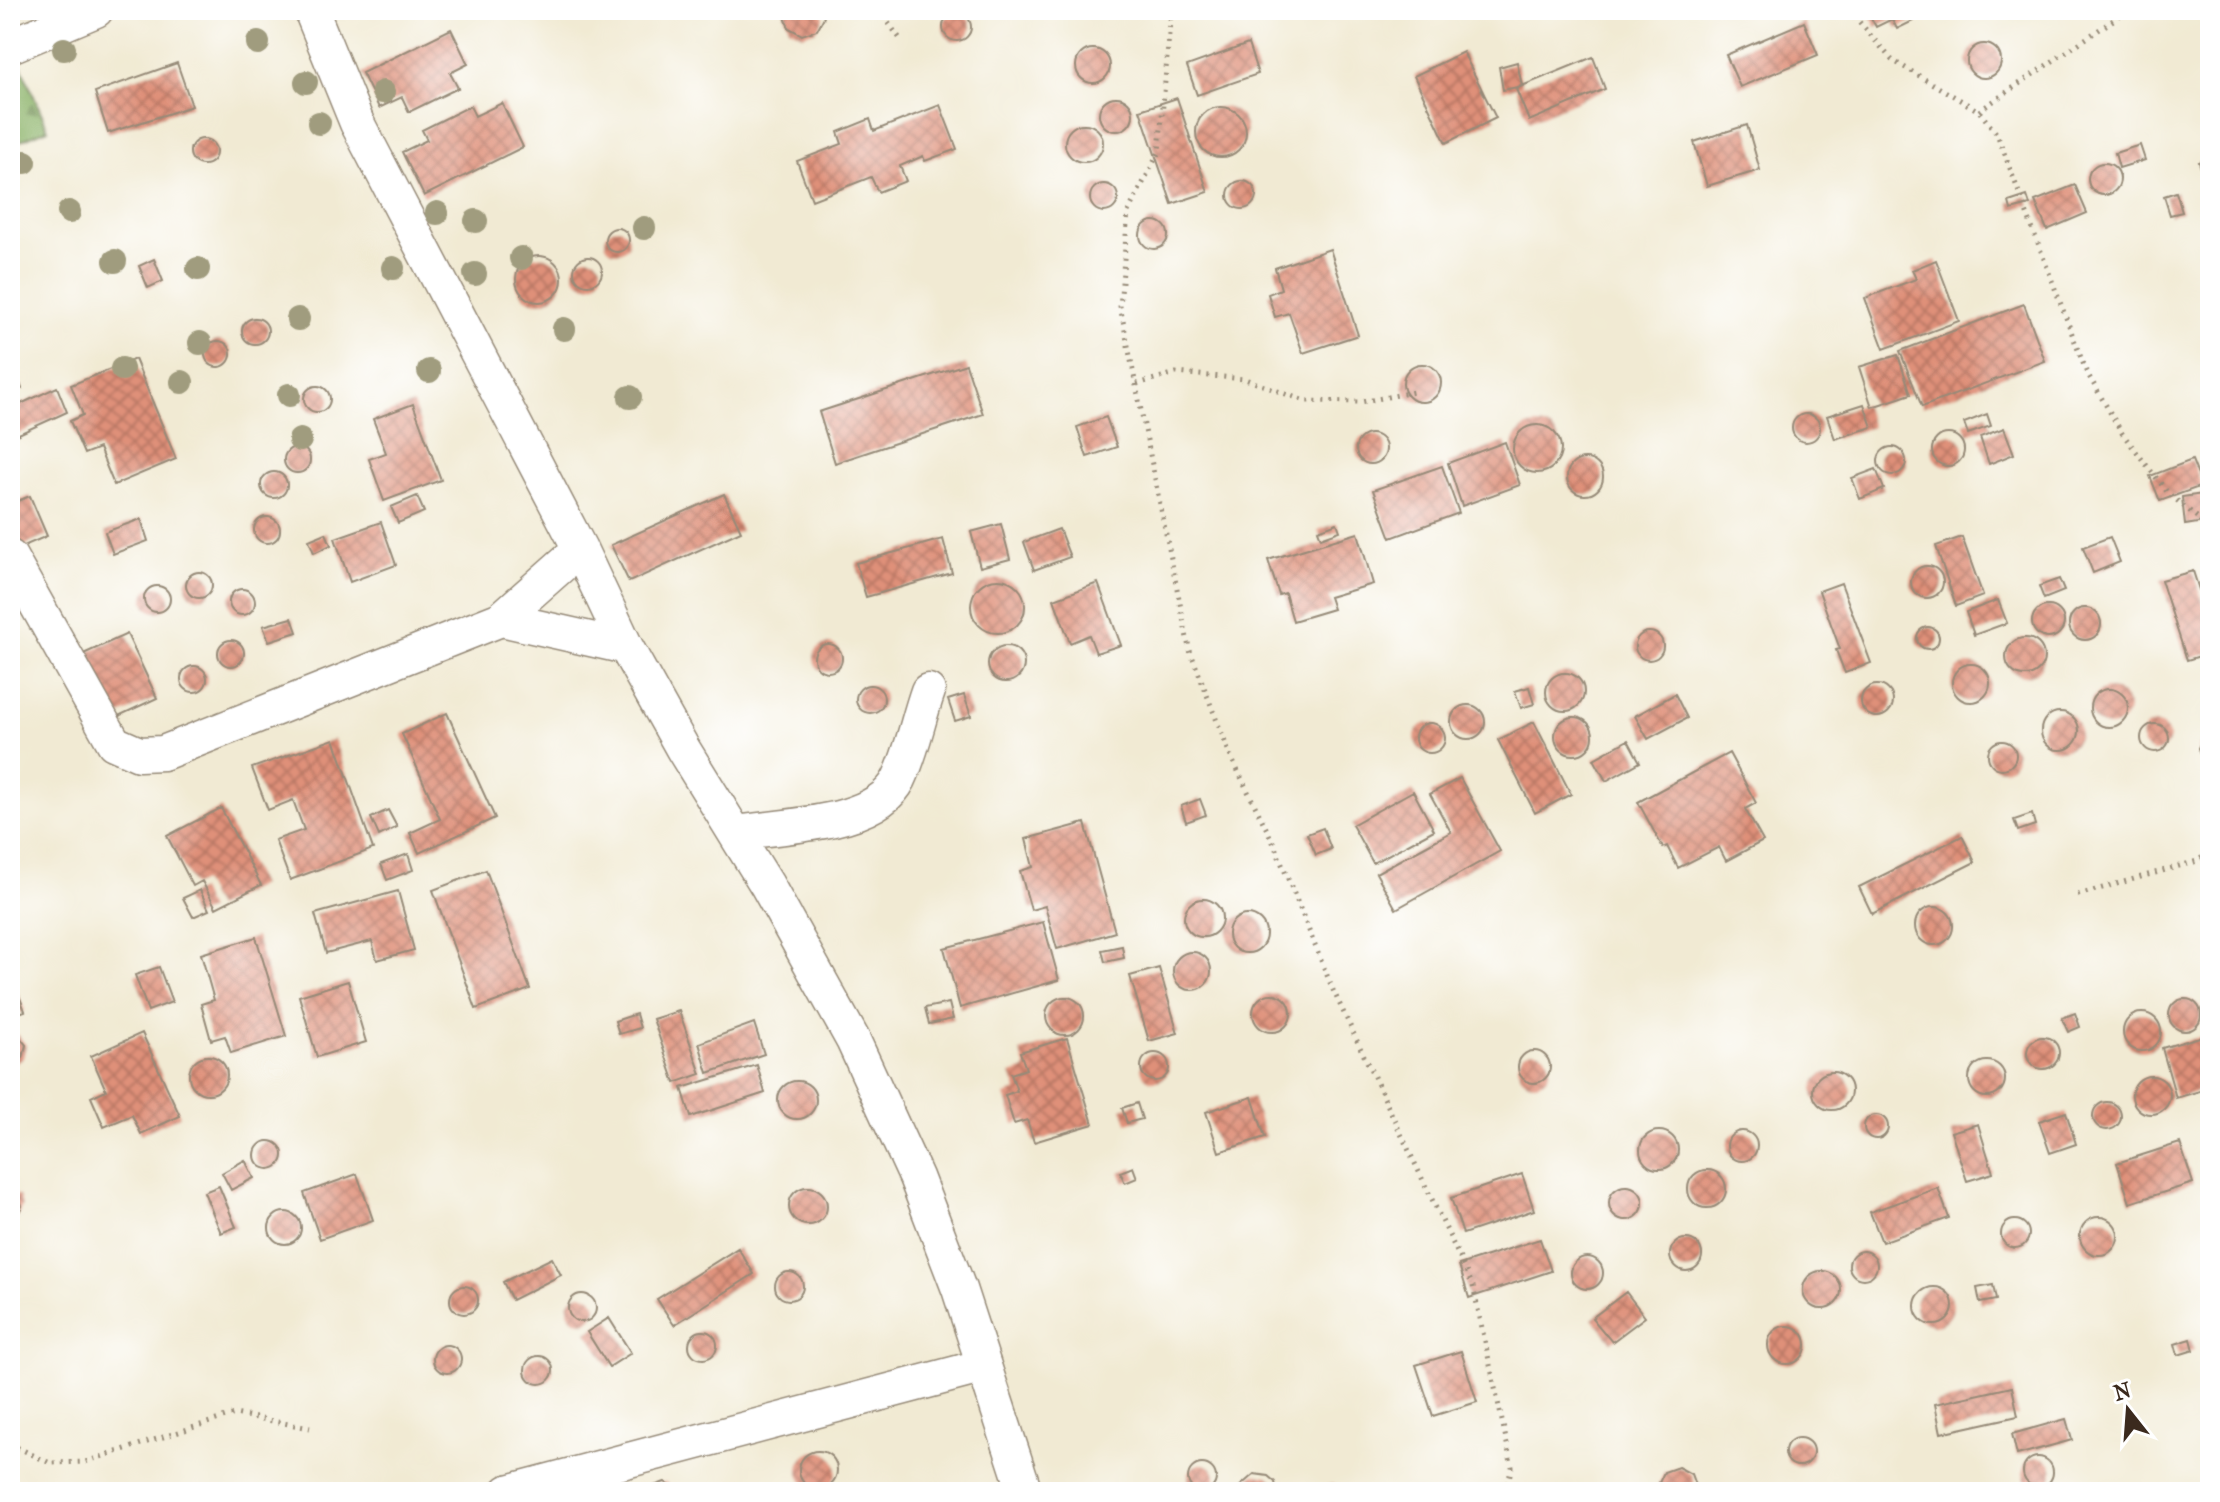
<svg xmlns="http://www.w3.org/2000/svg" width="2220" height="1502" font-family="'IM FELL French Canon',serif">
  <defs>
    <pattern id="forest-firs" width="22" height="20" patternUnits="userSpaceOnUse" patternTransform="scale(2)"><rect width="22" height="20" fill="#8cb369"/><path d="M5 1l3.5 6h-7zM16 11l3.5 6h-7z" fill="#749256"/></pattern>
    <pattern id="building-cross-hatch" width="8" height="8" patternUnits="userSpaceOnUse" patternTransform="scale(2)"><rect width="8" height="8" fill="#df9079"/><path d="M0 0l8 8M0 8l8-8" fill="none" stroke="#b67663"/></pattern>
  </defs>
  <rect width="100%" height="100%" fill="#fff"/>
  <filter id="ink" filterUnits="userSpaceOnUse"><feTurbulence type="fractalNoise" baseFrequency=".0125" numOctaves="2"/><feDisplacementMap in="SourceGraphic" scale="16" xChannelSelector="R" yChannelSelector="G"/><feConvolveMatrix kernelMatrix="1 2 1 2 8 2 1 2 1" color-interpolation-filters="sRGB"/></filter>
  <filter id="wash" filterUnits="userSpaceOnUse"><feTurbulence type="fractalNoise" baseFrequency=".006" numOctaves="4" result="noise"/><feDisplacementMap in="SourceGraphic" scale="32" xChannelSelector="R" yChannelSelector="G"/><feGaussianBlur stdDeviation="1.8" result="paint"/><feColorMatrix in="noise" values="0 0 0 0 0 0 0 0 0 0 0 0 0 0 0 0 0 1.4 0 .05"/><feComposite in="paint" operator="in"/></filter>
  <g filter="url(#wash)">
    <rect width="100%" height="100%" fill="#f1ead3"/>
    <path fill="url(#forest-firs)" stroke="#646e44" stroke-width="2" d="M12,45L48,129L10,145V46Z"/>
    <g id="blocks">
      <path fill="url(#building-cross-hatch)" d="M786,10H821L824,17L817,30L802,35L789,28L784,14Z
        M1867,10H1915L1919,18L1897,29L1892,19L1876,27Z
        M943 27a14 14 0 1 1 28 0a14 14 0 1 1-28 0Z
        M1804,22L1818,55L1740,87L1726,55Z
        M451,29L468,64L450,73L458,88L409,112L402,97L379,108L362,73Z
        M1248,44L1258,74L1197,95L1187,66Z
        M1967 61a17 17 0 1 1 34 0a17 17 0 1 1-34 0Z
        M1076 66a17 17 0 1 1 34 0a17 17 0 1 1-34 0Z
        M1463,52L1496,118L1446,143L1414,76Z
        M1593,57L1605,89L1529,121L1516,89L1522,86L1503,90L1499,67L1517,62L1522,86Z
        M177,63L192,106L108,133L95,92Z
        M1099 114a17 17 0 1 1 34 0a17 17 0 1 1-34 0Z
        M1177,98L1208,192L1172,204L1140,110Z
        M502,103L523,147L424,196L402,152L427,140L422,130L470,106L475,116Z
        M940,105L957,149L925,161L923,156L900,166L906,181L878,192L871,177L812,200L797,161L842,144L838,132L870,119L874,131Z
        M1196 132a25 25 0 1 1 50 0a25 25 0 1 1-50 0Z
        M1065 143a19 19 0 1 1 38 0a19 19 0 1 1-38 0Z
        M1747,125L1760,170L1707,186L1694,142Z
        M190 152a13 13 0 1 1 26 0a13 13 0 1 1-26 0Z
        M2140,145L2145,160L2119,168L2115,153Z
        M2210,159V194H2209L2199,162Z
        M2088 179a16 16 0 1 1 32 0a16 16 0 1 1-32 0Z
        M1228 195a14 14 0 1 1 28 0a14 14 0 1 1-28 0Z
        M1090 198a14 14 0 1 1 28 0a14 14 0 1 1-28 0Z
        M2075,185L2087,213L2047,230L2035,201Z
        M2176,192L2182,212L2170,215L2164,196Z
        M2027,196L2030,205L2011,210L2009,202Z
        M1140 235a14 14 0 1 1 28 0a14 14 0 1 1-28 0Z
        M605 240a12 12 0 1 1 24 0a12 12 0 1 1-24 0Z
        M1330,249L1358,335L1303,353L1289,313L1275,317L1268,294L1281,289L1275,268Z
        M516 279a23 23 0 1 1 46 0a23 23 0 1 1-46 0Z
        M574 271a14 14 0 1 1 28 0a14 14 0 1 1-28 0Z
        M154,259L163,281L148,288L139,266Z
        M1936,260L1959,321L1884,349L1865,298L1916,279L1912,270Z
        M2024,304L2045,361L1922,407L1900,351Z
        M242 331a13 13 0 1 1 26 0a13 13 0 1 1-26 0Z
        M205 354a13 13 0 1 1 26 0a13 13 0 1 1-26 0Z
        M1898,355L1911,394L1872,407L1859,367Z
        M10,356L22,389L10,393Z
        M135,359L176,459L114,485L99,448L84,454L70,421L83,415L71,385Z
        M966,364L983,414L835,463L819,412Z
        M1403 383a19 19 0 1 1 38 0a19 19 0 1 1-38 0Z
        M304 399a13 13 0 1 1 26 0a13 13 0 1 1-26 0Z
        M57,387L67,412L10,438V409Z
        M413,404L441,480L384,501L369,459L386,453L373,419Z
        M1864,404L1872,427L1835,439L1827,416Z
        M1987,414L1991,426L1968,434L1964,423Z
        M1792 428a14 14 0 1 1 28 0a14 14 0 1 1-28 0Z
        M1106,417L1117,447L1087,457L1077,427Z
        M1513 449a24 24 0 1 1 48 0a24 24 0 1 1-48 0Z
        M2004,428L2014,454L1989,464L1980,437Z
        M1932 450a16 16 0 1 1 32 0a16 16 0 1 1-32 0Z
        M1356 449a15 15 0 1 1 30 0a15 15 0 1 1-30 0Z
        M1505,442L1520,485L1462,506L1448,463Z
        M284 460a13 13 0 1 1 26 0a13 13 0 1 1-26 0Z
        M1878 461a14 14 0 1 1 28 0a14 14 0 1 1-28 0Z
        M1567 477a18 18 0 1 1 36 0a18 18 0 1 1-36 0Z
        M2192,460L2202,486L2160,501L2150,476Z
        M1442,466L1459,513L1391,538L1373,490Z
        M1876,469L1884,489L1860,499L1852,478Z
        M261 485a13 13 0 1 1 26 0a13 13 0 1 1-26 0Z
        M2210,493V521L2185,525L2182,497Z
        M724,494L741,531L629,582L611,545Z
        M30,496L47,536L17,549L10,532V504Z
        M417,496L424,512L398,523L391,507Z
        M254 530a13 13 0 1 1 26 0a13 13 0 1 1-26 0Z
        M141,519L148,541L113,554L105,532Z
        M381,522L396,565L350,582L335,538Z
        M1337,523L1340,531L1321,538L1318,530Z
        M1001,524L1010,559L980,567L971,532Z
        M1059,529L1070,557L1034,570L1024,542Z
        M326,533L331,545L314,553L309,540Z
        M1358,533L1373,584L1329,597L1333,609L1293,621L1285,593L1279,595L1268,560Z
        M1962,537L1983,596L1956,606L1936,546Z
        M2110,537L2120,562L2093,573L2083,547Z
        M943,539L952,573L866,597L856,563Z
        M1911 582a16 16 0 1 1 32 0a16 16 0 1 1-32 0Z
        M2193,571L2210,624V653L2187,660L2161,580Z
        M186 585a13 13 0 1 1 26 0a13 13 0 1 1-26 0Z
        M971 606a27 27 0 1 1 54 0a27 27 0 1 1-54 0Z
        M2059,579L2064,591L2044,599L2039,586Z
        M1098,583L1121,645L1096,653L1089,635L1070,643L1054,599Z
        M1841,583L1871,663L1845,673L1836,650L1840,649L1819,591Z
        M144 599a13 13 0 1 1 26 0a13 13 0 1 1-26 0Z
        M229 602a13 13 0 1 1 26 0a13 13 0 1 1-26 0Z
        M1998,600L2007,623L1974,635L1966,612Z
        M2032 622a16 16 0 1 1 32 0a16 16 0 1 1-32 0Z
        M2069 624a16 16 0 1 1 32 0a16 16 0 1 1-32 0Z
        M292,618L297,632L269,641L263,626Z
        M1917 638a11 11 0 1 1 22 0a11 11 0 1 1-22 0Z
        M1635 646a14 14 0 1 1 28 0a14 14 0 1 1-28 0Z
        M127,634L157,698L110,720L79,656Z
        M2006 657a19 19 0 1 1 38 0a19 19 0 1 1-38 0Z
        M218 653a13 13 0 1 1 26 0a13 13 0 1 1-26 0Z
        M814 658a14 14 0 1 1 28 0a14 14 0 1 1-28 0Z
        M988 664a18 18 0 1 1 36 0a18 18 0 1 1-36 0Z
        M1952 683a19 19 0 1 1 38 0a19 19 0 1 1-38 0Z
        M181 679a13 13 0 1 1 26 0a13 13 0 1 1-26 0Z
        M1546 692a19 19 0 1 1 38 0a19 19 0 1 1-38 0Z
        M1861 701a16 16 0 1 1 32 0a16 16 0 1 1-32 0Z
        M856 699a14 14 0 1 1 28 0a14 14 0 1 1-28 0Z
        M1529,687L1534,704L1521,708L1515,691Z
        M2090 708a19 19 0 1 1 38 0a19 19 0 1 1-38 0Z
        M1675,694L1687,718L1648,739L1635,716Z
        M964,695L971,716L955,721L948,700Z
        M1451 722a17 17 0 1 1 34 0a17 17 0 1 1-34 0Z
        M2041 731a19 19 0 1 1 38 0a19 19 0 1 1-38 0Z
        M447,713L495,818L419,853L410,833L440,819L402,734Z
        M1555 736a19 19 0 1 1 38 0a19 19 0 1 1-38 0Z
        M1534,722L1571,794L1535,813L1498,740Z
        M1415 738a15 15 0 1 1 30 0a15 15 0 1 1-30 0Z
        M2141 738a14 14 0 1 1 28 0a14 14 0 1 1-28 0Z
        M2210,736V763L2202,759L2198,748L2203,738Z
        M334,739L373,849L290,880L275,840L304,830L293,800L268,810L252,768Z
        M1628,740L1640,762L1606,781L1594,759Z
        M1988 755a14 14 0 1 1 28 0a14 14 0 1 1-28 0Z
        M1729,753L1756,803L1745,809L1763,841L1726,861L1719,847L1678,868L1667,846L1663,848L1638,802Z
        M1460,778L1500,851L1396,909L1376,873L1451,832L1430,794Z
        M1413,791L1434,830L1373,863L1352,825Z
        M1200,799L1206,815L1186,822L1181,806Z
        M221,808L261,885L216,908L202,881L193,886L167,836Z
        M388,810L397,827L379,836L371,818Z
        M2032,814L2035,825L2018,831L2014,820Z
        M1085,823L1115,932L1057,949L1045,906L1031,910L1020,871L1033,867L1026,839Z
        M1323,828L1331,849L1316,855L1307,834Z
        M1962,836L1975,862L1872,914L1859,887Z
        M408,854L413,870L387,880L381,864Z
        M486,870L530,989L476,1009L433,890Z
        M200,890L209,910L193,917L183,898Z
        M398,891L414,950L377,960L372,941L326,953L315,914Z
        M1184 918a19 19 0 1 1 38 0a19 19 0 1 1-38 0Z
        M1915 926a19 19 0 1 1 38 0a19 19 0 1 1-38 0Z
        M1228 934a19 19 0 1 1 38 0a19 19 0 1 1-38 0Z
        M1043,922L1059,980L960,1008L944,948Z
        M256,937L286,1036L231,1053L225,1036L211,1040L201,1004L214,1000L201,954Z
        M1122,946L1124,958L1105,962L1102,950Z
        M1173 971a19 19 0 1 1 38 0a19 19 0 1 1-38 0Z
        M159,967L172,1002L148,1011L135,975Z
        M1159,968L1178,1033L1149,1041L1130,976Z
        M10,972L25,1011L10,1016Z
        M348,981L366,1042L317,1057L299,996Z
        M1253 1013a19 19 0 1 1 38 0a19 19 0 1 1-38 0Z
        M1046 1016a19 19 0 1 1 38 0a19 19 0 1 1-38 0Z
        M2169 1015a16 16 0 1 1 32 0a16 16 0 1 1-32 0Z
        M949,1003L953,1019L929,1024L925,1008Z
        M679,1011L701,1074L675,1083L653,1019Z
        M2075,1013L2080,1027L2068,1032L2062,1018Z
        M2123 1032a19 19 0 1 1 38 0a19 19 0 1 1-38 0Z
        M636,1014L640,1028L619,1034L615,1021Z
        M754,1023L764,1054L708,1073L699,1043Z
        M10,1033L18,1035L26,1045L23,1058L12,1065L10,1064Z
        M142,1033L180,1116L141,1134L132,1115L104,1127L91,1097L106,1090L91,1056Z
        M2210,1034V1088L2176,1098L2162,1048Z
        M2027 1053a16 16 0 1 1 32 0a16 16 0 1 1-32 0Z
        M1067,1038L1093,1124L1034,1142L1027,1120L1014,1124L1005,1095L1017,1091L1011,1074L1026,1069L1020,1052Z
        M1518 1067a16 16 0 1 1 32 0a16 16 0 1 1-32 0Z
        M1141 1067a14 14 0 1 1 28 0a14 14 0 1 1-28 0Z
        M189 1075a19 19 0 1 1 38 0a19 19 0 1 1-38 0Z
        M1969 1079a18 18 0 1 1 36 0a18 18 0 1 1-36 0Z
        M757,1065L765,1093L691,1117L682,1088Z
        M1813 1091a19 19 0 1 1 38 0a19 19 0 1 1-38 0Z
        M2132 1095a19 19 0 1 1 38 0a19 19 0 1 1-38 0Z
        M778 1100a19 19 0 1 1 38 0a19 19 0 1 1-38 0Z
        M1252,1097L1265,1137L1219,1152L1206,1112Z
        M2093 1116a14 14 0 1 1 28 0a14 14 0 1 1-28 0Z
        M1137,1103L1142,1119L1127,1123L1122,1108Z
        M2066,1112L2076,1144L2050,1153L2039,1121Z
        M1864 1127a12 12 0 1 1 24 0a12 12 0 1 1-24 0Z
        M1978,1124L1993,1173L1967,1181L1951,1132Z
        M1640 1150a19 19 0 1 1 38 0a19 19 0 1 1-38 0Z
        M1727 1146a15 15 0 1 1 30 0a15 15 0 1 1-30 0Z
        M255 1155a14 14 0 1 1 28 0a14 14 0 1 1-28 0Z
        M2180,1143L2193,1183L2130,1203L2117,1163Z
        M245,1160L254,1178L231,1190L222,1173Z
        M1133,1167L1137,1178L1125,1183L1120,1172Z
        M1688 1189a19 19 0 1 1 38 0a19 19 0 1 1-38 0Z
        M357,1174L373,1220L320,1239L304,1193Z
        M1522,1174L1534,1210L1463,1234L1451,1198Z
        M1609 1203a17 17 0 1 1 34 0a17 17 0 1 1-34 0Z
        M219,1186L236,1227L221,1233L204,1192Z
        M789 1206a19 19 0 1 1 38 0a19 19 0 1 1-38 0Z
        M1938,1188L1949,1218L1882,1242L1870,1212Z
        M10,1192L19,1196L22,1206L17,1216L10,1218Z
        M269 1228a16 16 0 1 1 32 0a16 16 0 1 1-32 0Z
        M2080 1236a19 19 0 1 1 38 0a19 19 0 1 1-38 0Z
        M2001 1234a14 14 0 1 1 28 0a14 14 0 1 1-28 0Z
        M1670 1255a16 16 0 1 1 32 0a16 16 0 1 1-32 0Z
        M1540,1239L1551,1271L1469,1298L1459,1265Z
        M738,1248L754,1274L674,1325L657,1299Z
        M1849 1265a14 14 0 1 1 28 0a14 14 0 1 1-28 0Z
        M1571 1273a16 16 0 1 1 32 0a16 16 0 1 1-32 0Z
        M552,1258L561,1275L512,1300L503,1282Z
        M1803 1290a19 19 0 1 1 38 0a19 19 0 1 1-38 0Z
        M775 1286a14 14 0 1 1 28 0a14 14 0 1 1-28 0Z
        M1993,1285L1996,1300L1980,1303L1977,1288Z
        M450 1300a14 14 0 1 1 28 0a14 14 0 1 1-28 0Z
        M1915 1306a19 19 0 1 1 38 0a19 19 0 1 1-38 0Z
        M1626,1292L1645,1317L1612,1342L1592,1318Z
        M568 1308a14 14 0 1 1 28 0a14 14 0 1 1-28 0Z
        M609,1318L631,1353L609,1367L587,1332Z
        M1768 1345a19 19 0 1 1 38 0a19 19 0 1 1-38 0Z
        M689 1345a14 14 0 1 1 28 0a14 14 0 1 1-28 0Z
        M2191,1339L2194,1350L2178,1355L2175,1344Z
        M433 1359a14 14 0 1 1 28 0a14 14 0 1 1-28 0Z
        M1461,1351L1477,1402L1433,1416L1416,1365Z
        M525 1370a14 14 0 1 1 28 0a14 14 0 1 1-28 0Z
        M2012,1387L2018,1416L1941,1433L1935,1404Z
        M2066,1419L2072,1440L2017,1455L2012,1434Z
        M1785 1452a14 14 0 1 1 28 0a14 14 0 1 1-28 0Z
        M799 1470a19 19 0 1 1 38 0a19 19 0 1 1-38 0Z
        M2023 1472a15 15 0 1 1 30 0a15 15 0 1 1-30 0Z
        M1188 1478a14 14 0 1 1 28 0a14 14 0 1 1-28 0Z
        M1678,1467L1691,1474L1696,1488L1694,1492H1660L1658,1485L1664,1472Z
        M1254,1474L1268,1476L1275,1482L1277,1492H1240L1239,1487Z
        M665,1482L678,1492H649L651,1487Z
        M1333,1484L1343,1488L1344,1492H1320L1323,1487Z"/>
    </g>
  </g>
  <g filter="url(#ink)">
    <use href="#blocks" fill-opacity="0" stroke="#968a78" stroke-width="2"/>
    <g fill="none" stroke-linecap="round" stroke-linejoin="round">
      <g stroke="#968a78" stroke-width="37">
        <path id="street" d="M311,10L357,123L580,549L626,647L683,749L767,885L853,1040L916,1177L959,1289L1025,1492
          M10,46L96,10
          M10,557L114,743L139,754L163,753L501,619L580,549
          M501,619L626,647
          M736,833C783,825 876,826 899,779C912,752 918,719 928,691
          M508,1492L984,1366"/>
      </g>
      <path stroke="#968a78" stroke-width="5" stroke-dasharray="2 6" stroke-linecap="butt" d="M879,10L901,40
        M1171,10L1159,152L1128,212L1120,306L1189,648L1230,755L1273,842L1333,990L1473,1286L1512,1467L1505,1492
        M1849,10L1892,60L1979,111L1997,134L2086,371L2122,433L2168,493L2210,528
        M1979,111L2128,10
        M1137,384L1176,373L1245,379L1305,401L1361,402L1414,392
        M2078,895L2197,861L2210,852
        M10,1444L50,1463L85,1462L235,1414L310,1428"/>
      <use href="#street" stroke="#fff" stroke-width="34"/>
    </g>
    <g fill="#a09c7e">
      <circle cx="258" cy="43" r="12"/>
      <circle cx="64" cy="49" r="12"/>
      <circle cx="306" cy="82" r="12"/>
      <circle cx="383" cy="92" r="12"/>
      <circle cx="319" cy="123" r="12"/>
      <circle cx="25" cy="162" r="12"/>
      <circle cx="69" cy="212" r="12"/>
      <circle cx="437" cy="213" r="12"/>
      <circle cx="476" cy="221" r="12"/>
      <circle cx="644" cy="228" r="12"/>
      <circle cx="521" cy="258" r="12"/>
      <circle cx="115" cy="261" r="12"/>
      <circle cx="393" cy="268" r="12"/>
      <circle cx="198" cy="269" r="12"/>
      <circle cx="475" cy="274" r="12"/>
      <circle cx="298" cy="319" r="12"/>
      <circle cx="564" cy="329" r="12"/>
      <circle cx="200" cy="343" r="12"/>
      <circle cx="122" cy="369" r="12"/>
      <circle cx="429" cy="371" r="12"/>
      <circle cx="182" cy="382" r="12"/>
      <circle cx="289" cy="395" r="12"/>
      <circle cx="630" cy="397" r="12"/>
      <circle cx="300" cy="440" r="12"/>
    </g>
  </g>
  <rect width="2220" height="1502" fill="none" stroke="#fff" stroke-width="40"/>
  <g transform="translate(2128 1410) rotate(343)" stroke="#ffffff" stroke-width="6" paint-order="stroke">
  <path d="M0-6L14 30L0 20L-14 30Z" fill="#3b2a1e"/>
  <text y="-12" font-size="22" font-weight="bold" text-anchor="middle" fill="#3b2a1e">N</text>
  </g>
</svg>
